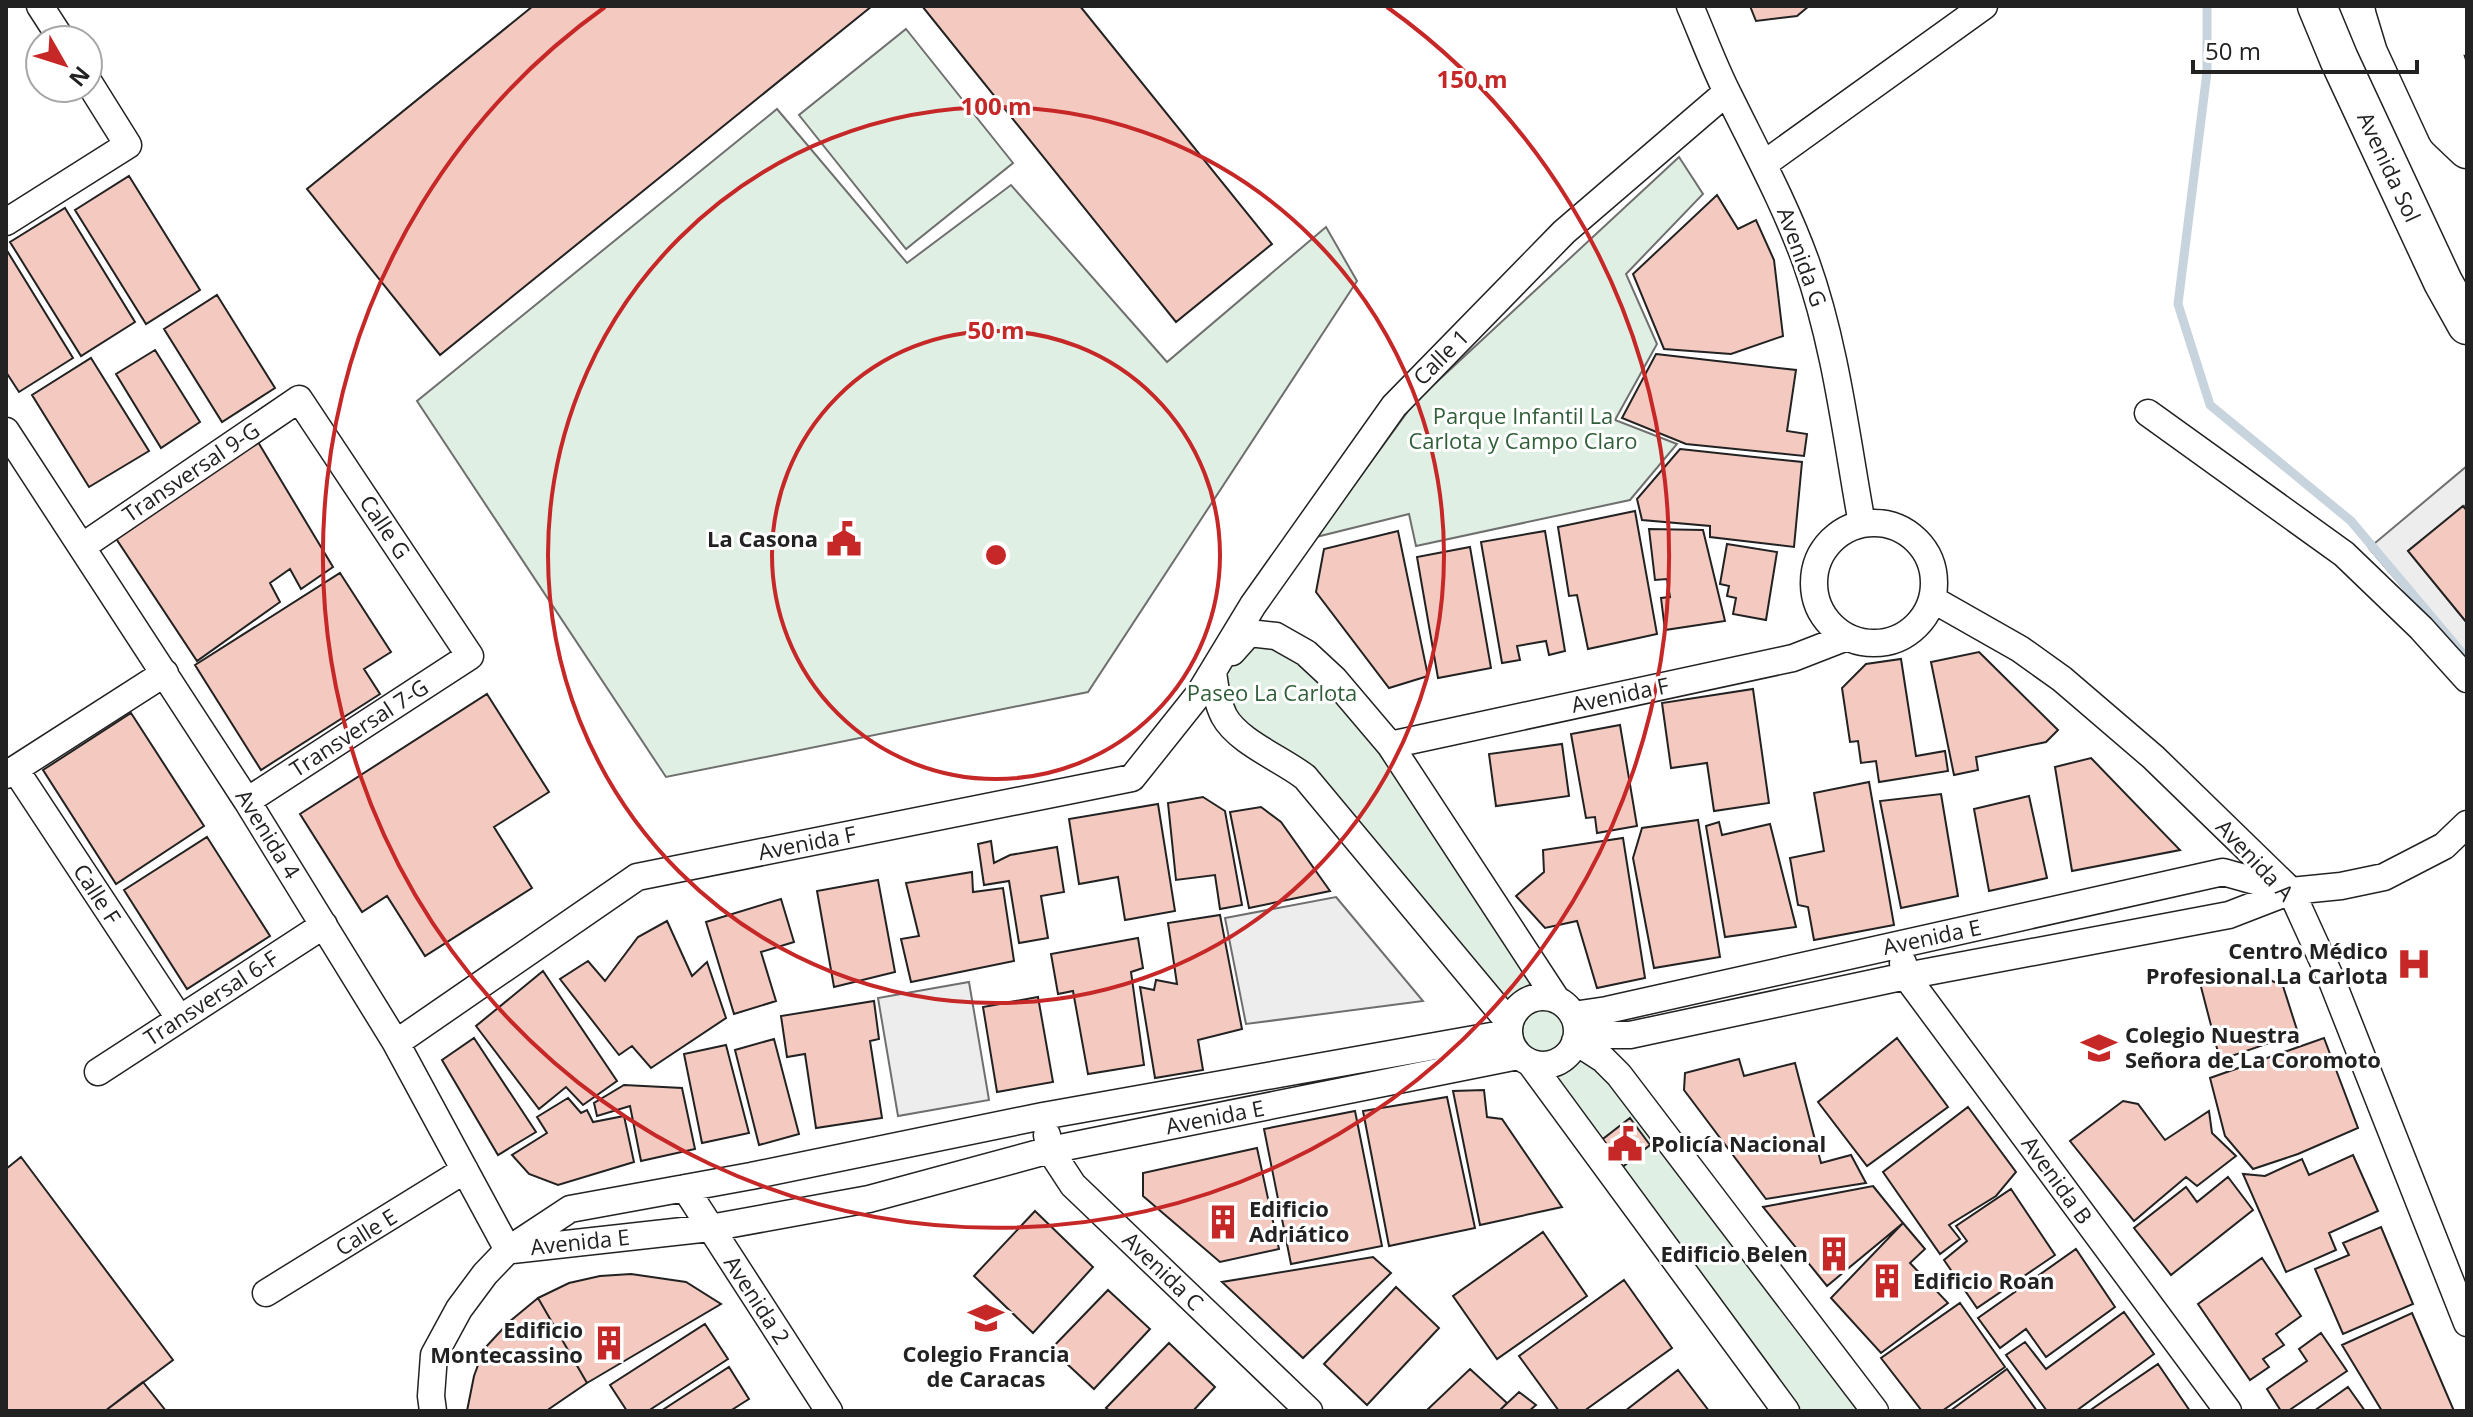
<svg xmlns="http://www.w3.org/2000/svg" width="2473" height="1417" font-family="'Open Sans',sans-serif">
  <rect width="100%" height="100%" fill="#fff"/>
  <path fill="#e0efe3" stroke="#6f6f6f" stroke-width="2" d="M906,29L1013,163L906,249L799,115Z
    M777,109L907,263L1011,185L1167,362L1326,227L1357,281L1088,692L666,777L417,401Z
    M1679,157L1703,194L1626,274L1657,344L1615,420L1677,444L1630,500L1416,546L1409,514L1316,537L1414,403Z
    M1249,633L1319,664L1556,1000L1875,1411H1786L1531,1064L1305,777L1238,731L1213,672Z"/>
  <path fill="#ededed" stroke="#6f6f6f" stroke-width="2" d="M2467,466V504L2408,551L2467,623V663L2369,548Z
    M1336,897L1423,1001L1246,1024L1225,918Z
    M969,982L989,1100L898,1116L878,998Z"/>
  <g fill="none" stroke-linecap="round" stroke-linejoin="round">
    <path stroke="#c7d3dd" stroke-width="9" d="M2207,6V72L2178,304L2210,405L2351,521L2467,659"/>
  </g>
  <path fill="#f3c9c0" stroke="#222" stroke-width="2" d="M533,6H872L440,355L307,189Z
    M922,6H1080L1272,244L1176,322Z
    M1750,6H1809L1797,16L1756,21Z
    M129,176L200,290L146,324L75,210Z
    M1717,195L1738,229L1756,220L1774,260L1783,336L1731,354L1664,349L1633,274Z
    M65,208L135,322L81,356L10,242Z
    M6,249L73,358L19,392L6,372Z
    M217,295L275,388L222,422L164,329Z
    M155,350L200,422L161,448L116,374Z
    M1656,354L1796,370L1787,431L1807,434L1804,456L1686,444L1622,418Z
    M91,358L149,451L89,487L32,395Z
    M258,442L333,567L301,589L290,569L270,583L280,602L197,661L115,537Z
    M1680,449L1802,462L1794,547L1710,537V526L1642,520L1637,499Z
    M2463,506L2467,511V623L2408,551Z
    M1635,511L1657,634L1588,649L1577,595L1569,596L1558,527Z
    M1649,529L1703,530L1725,621L1665,630L1661,598L1670,597L1667,579L1655,580Z
    M1398,531L1428,676L1389,688L1316,592L1324,549Z
    M1545,531L1565,651L1549,655L1546,641L1517,646L1520,660L1502,663L1481,542Z
    M1727,544L1777,552L1766,620L1733,614L1736,598L1727,596L1729,586L1720,584Z
    M1470,547L1491,668L1438,678L1417,557Z
    M340,573L391,652L364,669L380,694L261,770L195,665Z
    M1979,652L2058,730L2046,742L1976,757L1978,770L1954,775L1931,662Z
    M1901,659L1916,756L1945,751L1948,771L1879,782L1876,761L1861,763L1858,741L1850,742L1842,688L1866,664Z
    M1753,689L1769,803L1714,811L1707,763L1671,768L1662,703Z
    M487,694L549,792L494,827L532,888L425,956L387,896L362,912L300,814Z
    M131,713L204,826L116,884L43,770Z
    M1620,725L1637,826L1597,833L1595,817L1586,818L1571,734Z
    M1562,744L1569,796L1496,806L1489,754Z
    M2091,758L2180,850L2072,871L2055,767Z
    M1869,782L1894,925L1814,940L1808,907L1798,905L1790,858L1824,851L1814,793Z
    M1941,794L1958,896L1901,908L1880,801Z
    M2029,796L2047,878L1989,891L1974,809Z
    M1203,797L1225,811L1242,905L1220,909L1215,875L1176,880L1168,803Z
    M1158,804L1175,911L1125,920L1118,877L1079,884L1069,819Z
    M1261,807L1281,822L1330,891L1249,908L1230,812Z
    M1698,820L1720,957L1654,968L1633,858L1642,828Z
    M1719,822L1722,835L1770,824L1796,927L1725,937L1706,826Z
    M207,837L270,936L187,989L124,890Z
    M1623,838L1645,978L1597,988L1577,921L1545,928L1516,896L1544,872L1543,850Z
    M991,841L994,863L1010,855L1057,847L1064,892L1041,896L1048,938L1019,943L1009,881L984,885L978,844Z
    M972,872L973,892L1003,888L1014,961L911,982L901,939L919,936L906,883Z
    M878,880L895,972L834,987L817,891Z
    M781,899L794,942L761,952L776,1001L734,1014L706,922Z
    M1220,915L1242,1029L1198,1040L1203,1070L1155,1078L1140,987L1154,990L1156,980L1177,984L1168,923Z
    M667,921L692,976L707,962L726,1018L651,1068L632,1046L619,1055L560,979L588,961L605,981L638,937Z
    M1138,938L1143,968L1131,972L1144,1065L1088,1074L1073,991L1058,994L1051,954Z
    M543,971L617,1081L583,1105L566,1087L539,1109L476,1026Z
    M2253,972L2283,986L2298,1033L2220,1060L2200,983Z
    M1038,997L1053,1082L997,1092L983,1007Z
    M874,1001L879,1039L870,1041L882,1118L816,1128L805,1054L787,1057L781,1016Z
    M474,1038L536,1132L498,1155L442,1060Z
    M1897,1038L1948,1107L1867,1166L1818,1102Z
    M2324,1038L2358,1128L2298,1154L2253,1169L2225,1136L2210,1078Z
    M774,1039L799,1134L759,1145L735,1050Z
    M726,1045L749,1133L702,1143L684,1054Z
    M1739,1059L1744,1076L1795,1063L1821,1163L1851,1155L1866,1183L1766,1199L1684,1090L1685,1073Z
    M624,1085L682,1088L695,1149L641,1161L630,1106L597,1116L594,1103Z
    M1484,1090L1487,1117L1502,1119L1562,1207L1480,1225L1453,1091Z
    M1447,1097L1475,1228L1389,1246L1363,1111Z
    M568,1098L581,1113L587,1110L593,1122L624,1116L634,1162L558,1185L529,1174L512,1155L547,1133L537,1117Z
    M2123,1101L2138,1104L2165,1140L2209,1111L2212,1133L2236,1156L2197,1186L2186,1177L2134,1221L2070,1141Z
    M1968,1107L2016,1172L1996,1196L1949,1225L1960,1239L1940,1254L1883,1172Z
    M1355,1111L1382,1246L1291,1264L1264,1129Z
    M1630,1118L1650,1145L1620,1169L1599,1142Z
    M1257,1148L1279,1249L1220,1262L1143,1196V1173Z
    M2353,1155L2378,1211L2329,1233L2336,1250L2286,1272L2243,1174L2265,1176L2302,1159L2309,1175Z
    M21,1157L173,1360L105,1411H6V1169Z
    M2228,1177L2253,1210L2171,1275L2134,1228L2186,1187L2197,1202Z
    M1873,1186L1903,1223L1827,1286L1763,1207Z
    M2011,1189L2055,1255L1977,1308L1944,1260L1967,1241L1956,1226Z
    M1035,1211L1093,1267L1033,1333L974,1276Z
    M1903,1223L1925,1249L1910,1263L1948,1303L1881,1353L1831,1298Z
    M2381,1227L2413,1304L2343,1334L2315,1269L2349,1255L2343,1243Z
    M1543,1232L1587,1296L1497,1359L1453,1296Z
    M2076,1249L2115,1307L2046,1357L2026,1329L2000,1348L1978,1318Z
    M1373,1257L1391,1273L1303,1358L1222,1282Z
    M2262,1258L2301,1316L2276,1334L2284,1345L2263,1359L2269,1367L2250,1380L2198,1304Z
    M631,1274L686,1282L721,1304L587,1383L538,1298L569,1283L600,1276Z
    M1624,1280L1672,1348L1584,1411H1559L1519,1356Z
    M1396,1287L1439,1328L1367,1405L1324,1364Z
    M1108,1290L1150,1329L1094,1389L1051,1349Z
    M538,1298L587,1383L546,1411H467L474,1376L484,1349L509,1322Z
    M1960,1303L2005,1367L1942,1411H1922L1881,1358Z
    M2124,1312L2154,1354L2076,1411H2047L2006,1355L2025,1342L2046,1369Z
    M2412,1313L2454,1411H2382L2342,1345Z
    M705,1324L728,1359L648,1411H627L610,1385Z
    M2321,1333L2347,1371L2288,1411H2281L2267,1389L2307,1361L2299,1349Z
    M1169,1343L1215,1387L1193,1411H1110L1106,1408Z
    M2158,1364L2190,1411H2089Z
    M729,1367L749,1399L730,1411H661Z
    M1470,1369L1507,1403L1499,1411H1426Z
    M2007,1369L2037,1411H1950Z
    M1678,1370L1709,1411H1625Z
    M143,1382L166,1411H105Z
    M2348,1387L2365,1411H2314Z
    M1519,1392L1536,1405L1529,1411H1499Z"/>
  <g fill="none" stroke-linecap="round" stroke-linejoin="round">
    <g stroke="#222" stroke-width="29">
      <path id="street" d="M40,6L62,40
        M1690,6C1703,36 1714,67 1729,96C1756,151 1785,204 1806,262C1836,346 1846,436 1862,524
        M2458,6L2467,42
        M1764,164L1984,6
        M6,222L128,145L88,81
        M2148,413L2344,554L2421,628L2467,679
        M6,431L247,801L396,1043L508,1250
        M1814 583a60 60 0 1 1 120 0a60 60 0 1 1-120 0Z
        M83,546L299,399L470,656L247,801
        M1932,599L2020,649L2062,679L2153,757L2291,891L2332,981L2467,1323
        M1232,652L1249,633L1276,636L1306,653L1334,679L1390,745L1557,1000
        M1213,672C1215,687 1217,702 1224,716C1238,742 1282,759 1305,777L1509,1022
        M1390,745L1793,658L1847,637
        M15,769L179,1018
        M6,775L165,673
        M1903,963L1906,976L2228,1411
        M1509 1031a34 34 0 1 1 68 0a34 34 0 1 1-68 0Z
        M1573,1015L1607,1010L2223,872L2287,890
        M1577,1032L1604,1035H1630L1906,976L2229,915L2291,891L2341,886L2384,877L2444,846L2467,824
        M1575,1041L1603,1059L1619,1075L1875,1411
        M396,1043L637,877L1132,778L1199,694L1253,605L1394,406L1564,232L1727,92
        M1531,1064L1786,1411
        M98,1072L324,925
        M1047,1135L1050,1150L1073,1185L1309,1411
        M685,1188L829,1411
        M512,1250L710,1228L869,1199L1050,1150L1518,1056
        M266,1293L465,1170
        M433,1411L431,1396L434,1355L459,1309L485,1274L508,1250L570,1209L751,1176L1043,1116L1508,1033"/>
    </g>
    <g stroke="#222" stroke-width="41">
      <path id="secondary" d="M2317,6L2339,59L2443,282L2467,325
        M2395,6L2405,39L2447,130L2467,149
        M2428,6L2447,66L2467,110"/>
    </g>
    <use href="#street" stroke="#fff" stroke-width="26"/>
    <use href="#secondary" stroke="#fff" stroke-width="38"/>
  </g>
  <g fill="none" stroke="#c62828" stroke-width="4">
    <circle cx="996" cy="555" r="224"/>
    <circle cx="996" cy="555" r="448"/>
    <path d="M1387 7A673 673 0 1 1 605 7"/>
  </g>
  <defs>
    <g id="civic-bare" transform="scale(2.76)"><path d="M-.6-6.5H3V-4.5H.6V-3L4-1V1h2V6H-6V1h2V-1L-.6-3ZM-1.2 2.5V6h2.4V2.5Z" fill="#c62828" stroke="#fff" stroke-width="2.5" paint-order="stroke"/></g>
    <g id="hospital-bare" transform="scale(2.76)"><path d="M-5-5h3v3.5h4V-5h3V5h-3V1.5h-4V5h-3Z" fill="#c62828" stroke="#fff" stroke-width="2.5" paint-order="stroke"/></g>
    <g id="school-bare" transform="scale(2.76)"><path d="M0-5L7-2L0 1L-7-2ZM-4 1L0 2.5L4 1V4Q0 6-4 4Z" fill="#c62828" stroke="#fff" stroke-width="2.5" paint-order="stroke"/></g>
    <g id="building-bare" transform="scale(2.76)"><path d="M-4-6H4V6H1V3H-1V6H-4ZM-2.5-4.3h1.7v1.8h-1.7ZM.8-4.3h1.7v1.8H.8ZM-2.5-1h1.7V.8h-1.7ZM.8-1h1.7V.8H.8Z" fill="#c62828" stroke="#fff" stroke-width="2.5" paint-order="stroke"/></g>
  </defs>
  <g fill-rule="evenodd">
    <use href="#civic-bare" x="844" y="539"/>
    <use href="#hospital-bare" x="2414" y="964"/>
    <use href="#school-bare" x="2099" y="1048"/>
    <use href="#civic-bare" x="1625" y="1144"/>
    <use href="#building-bare" x="1223" y="1222"/>
    <use href="#building-bare" x="1834" y="1254"/>
    <use href="#building-bare" x="1887" y="1281"/>
    <use href="#school-bare" x="986" y="1318"/>
    <use href="#building-bare" x="609" y="1343"/>
  </g>
  <g text-anchor="middle" stroke-width="6" stroke-linejoin="round" paint-order="stroke">
    <g font-size="22" fill="#222" stroke="#fff">
      <text transform="translate(2389 167) rotate(65)" y="8">Avenida Sol</text>
      <text transform="translate(1802 257) rotate(70)" y="8">Avenida G</text>
      <text transform="translate(1441 357) rotate(-45)" y="8">Calle 1</text>
      <text transform="translate(191 472) rotate(-34)" y="8">Transversal 9-G</text>
      <text transform="translate(385 527) rotate(56)" y="8">Calle G</text>
      <text transform="translate(1620 695) rotate(-12)" y="8">Avenida F</text>
      <text transform="translate(359 728) rotate(-33)" y="8">Transversal 7-G</text>
      <text transform="translate(268 834) rotate(58)" y="8">Avenida 4</text>
      <text transform="translate(807 843) rotate(-11)" y="8">Avenida F</text>
      <text transform="translate(2255 860) rotate(47)" y="8">Avenida A</text>
      <text transform="translate(97 894) rotate(57)" y="8">Calle F</text>
      <text transform="translate(1932 937) rotate(-12)" y="8">Avenida E</text>
      <text transform="translate(211 998) rotate(-33)" y="8">Transversal 6-F</text>
      <text transform="translate(1215 1117) rotate(-11)" y="8">Avenida E</text>
      <text transform="translate(2057 1180) rotate(54)" y="8">Avenida B</text>
      <text transform="translate(366 1232) rotate(-32)" y="8">Calle E</text>
      <text transform="translate(580 1242) rotate(-6)" y="8">Avenida E</text>
      <text transform="translate(1163 1271) rotate(44)" y="8">Avenida C</text>
      <text transform="translate(757 1300) rotate(57)" y="8">Avenida 2</text>
    </g>
    <g font-size="22" fill="#2f5e38" stroke="#fff">
      <text x="1523" y="424">Parque Infantil La<tspan x="1523" dy="25">Carlota y Campo Claro</tspan></text>
      <text x="1272" y="701">Paseo La Carlota</text>
    </g>
    <g font-size="22" font-weight="bold" fill="#222" stroke="#fff" text-anchor="end">
      <text x="818" y="547">La Casona</text>
      <text x="2388" y="959">Centro Médico<tspan x="2388" dy="25">Profesional La Carlota</tspan></text>
      <text x="2125" y="1043" text-anchor="start">Colegio Nuestra<tspan x="2125" dy="25">Señora de La Coromoto</tspan></text>
      <text x="1651" y="1152" text-anchor="start">Policía Nacional</text>
      <text x="1249" y="1217" text-anchor="start">Edificio<tspan x="1249" dy="25">Adriático</tspan></text>
      <text x="1808" y="1262">Edificio Belen</text>
      <text x="1913" y="1289" text-anchor="start">Edificio Roan</text>
      <text x="583" y="1338">Edificio<tspan x="583" dy="25">Montecassino</tspan></text>
      <text x="986" y="1362" text-anchor="middle">Colegio Francia<tspan x="986" dy="25">de Caracas</tspan></text>
    </g>
  </g>
  <circle cx="996" cy="555" r="12" fill="#c62828" stroke="#fff" stroke-width="4"/>
  <g font-size="24" text-anchor="middle" font-weight="bold" fill="#c62828" stroke="#fff" stroke-width="6" stroke-linejoin="round" paint-order="stroke">
    <text x="1472" y="88">150 m</text>
    <text x="996" y="115">100 m</text>
    <text x="996" y="339">50 m</text>
  </g>
  <rect width="2473" height="1417" fill="none" stroke="#222222" stroke-width="16"/>
  <g transform="translate(64 64) rotate(129)"><circle r="38" fill="#ffffff" stroke="#a7a7a7" stroke-width="2"/>
  <path d="M0-6L14 30L0 20L-14 30Z" fill="#c62828"/>
  <text y="-12" font-size="22" font-weight="bold" text-anchor="middle" fill="#222222">N</text>
  </g>
  <path d="M2193 60v12h224v-12" fill="none" stroke="#222222" stroke-width="4"/>
  <text x="2205" y="60" font-size="24" fill="#222222" stroke="#ffffff" stroke-width="6" paint-order="stroke">50 m</text>
</svg>
